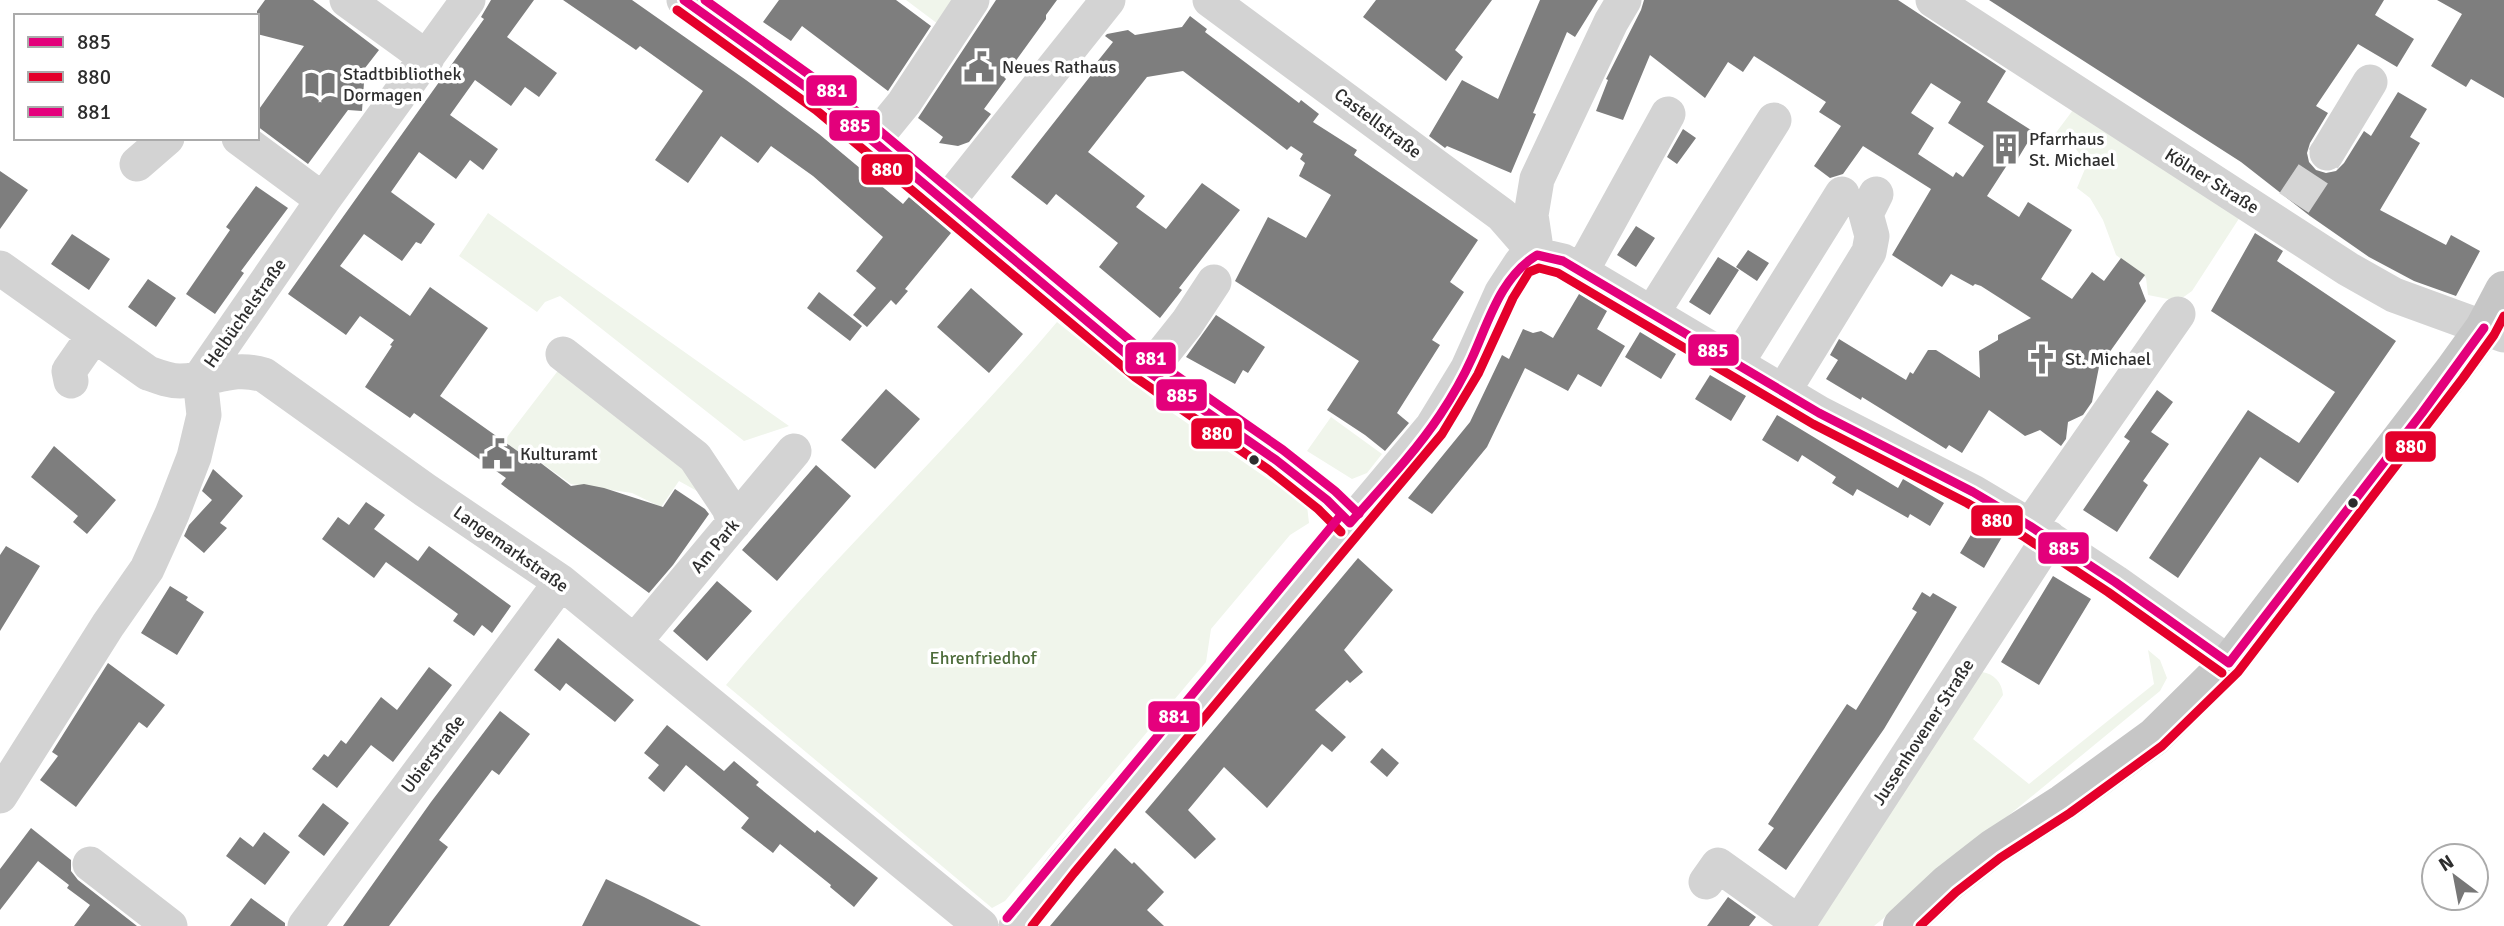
<svg xmlns="http://www.w3.org/2000/svg" width="2504" height="926" font-family="Signika,sans-serif">
  <rect width="100%" height="100%" fill="#fff"/>
  <path fill="#f0f5eb" d="M906,0H956L938,24Z
    M2073,110L2240,217L2192,291L2178,301L2148,295L2146,278L2116,255L2103,220L2090,198L2077,188L2087,164L2073,145L2055,134Z
    M488,213L789,426L744,441L560,296L545,302L537,312L459,256Z
    M1057,322L1158,403L1307,506L1309,523L1290,535L1211,629L1206,662L1005,901L992,908L726,685C831,559 951,447 1057,322Z
    M560,368L684,457L706,496L679,481L661,507L632,493L571,484L526,452L523,455L504,441Z
    M1331,417L1382,454L1367,473L1352,479L1307,451Z
    M2148,650L2160,660L2167,678L2160,691L1874,926H1809L1982,672C1994,674 2002,682 2003,695L1973,739L2029,784L2154,684Z"/>
  <path fill="#7e7e7e" fill-rule="evenodd" d="M265,0H313L379,50L365,68L362,111L348,110L308,164L257,126V112L304,46L257,34V11Z
    M491,0H534L507,37L557,73L539,97L525,87L511,106L475,80L450,115L498,149L483,170L470,160L456,179L419,152L391,192L435,224L421,244L416,242L402,261L364,234L340,266L410,316L430,287L488,328L440,396L523,455L525,451L571,486L584,484L604,488L663,507L675,489L705,509L709,514L673,565L649,593L501,484L506,478L414,413L410,418L365,387L392,346L390,345L394,340L360,316L346,335L288,294L484,19L481,17Z
    M563,0H632L746,80L819,134L903,204L909,197L951,233L905,289L908,291L896,305L891,300L867,327L853,315L876,288L856,271L883,237L813,176L771,146L758,163L721,136L688,183L655,160L703,91L640,46L636,50Z
    M779,0H896L931,26L888,91L802,26L791,41L763,22Z
    M996,0H1057L1046,15V19L1004,77L1006,79L984,109L991,114L969,142L958,146L939,143L943,137L918,118Z
    M1376,0H1492L1455,50L1463,57L1446,81L1363,17Z
    M1540,0H1598L1575,37L1567,32L1533,113L1536,114L1511,173L1447,146L1445,148L1429,136L1462,80L1498,99Z
    M1644,0H1898L2006,71L1987,102L2034,132L2014,165L2009,162L1987,196L2019,217L2028,202L2072,230L2041,279L2072,299L2092,272L2104,281L2121,258L2145,275L2139,283L2146,301L2099,367L2092,402L2083,415L2068,422L2066,439L2061,446L2040,430L2025,436L1989,410L1962,453L1949,445L1946,449L1862,397L1861,400L1826,379L1838,360L1830,355L1839,339L1906,380L1910,372L1913,374L1928,350H1936L1980,378L1979,351L1998,340V335L2031,318L1981,286L1975,284L1973,286L1951,274L1942,287L1892,255L1931,189L1863,146L1843,174L1830,178L1814,166L1841,126L1819,112L1826,102L1754,56L1743,72L1728,62L1705,98L1650,55L1623,120L1596,111L1608,80L1606,79L1641,10ZM1931,83L1961,102L1948,123L1984,146L1963,177L1956,172L1953,177L1918,154L1934,128L1911,113Z
    M1989,0H2384L2375,15L2414,39L2397,67L2358,44L2316,106L2328,113L2310,143L2307,153L2309,162L2316,170L2326,173L2336,171L2344,163L2364,131L2371,136L2398,92L2427,109L2410,137L2420,143L2380,210L2446,245L2451,235L2480,251L2456,296L2414,281L2369,257L2310,216L2241,162Z
    M2437,0H2504V98L2471,79L2466,87L2431,66L2462,14Z
    M1190,16L1207,29L1205,32L1299,103L1301,100L1319,114L1313,122L1357,150L1354,155L1478,240L1450,282L1464,292L1432,340L1440,345L1397,413L1409,423L1385,451L1365,435L1327,410L1359,361L1235,281L1268,217L1306,238L1331,195L1299,176L1305,163L1300,159L1303,154L1291,146L1287,150L1183,71L1147,77L1088,152L1145,196L1136,207L1166,229L1202,183L1240,210L1179,288L1182,290L1160,318L1099,267L1118,243L1056,194L1047,205L1011,177L1092,74L1089,72L1113,42L1105,36L1107,34L1128,30L1135,35L1182,27Z
    M1683,129L1696,138L1677,164L1667,157Z
    M0,171L28,190L0,229Z
    M256,186L288,208L241,271L244,273L215,314L186,294L230,230L226,227Z
    M1636,226L1655,238L1636,267L1617,255Z
    M2255,233L2283,251L2277,261L2396,341L2298,483L2260,457L2178,578L2149,558L2248,410L2299,443L2335,392L2211,311Z
    M72,234L110,259L89,290L51,264Z
    M1748,250L1769,263L1757,281L1736,267Z
    M1718,257L1739,270L1710,315L1689,302Z
    M148,279L176,298L156,327L128,307Z
    M971,288L1023,334L989,373L937,327Z
    M819,292L862,326L850,341L807,308Z
    M1579,294L1607,311L1597,329L1625,346L1601,387L1578,374L1568,391L1525,368L1487,447L1432,514L1408,498L1470,422L1502,355L1509,359L1523,329L1533,333L1541,331L1553,338Z
    M1216,315L1265,347L1248,373L1243,370L1235,384L1186,357Z
    M1640,332L1676,354L1661,379L1625,357Z
    M1710,375L1746,396L1731,421L1695,399Z
    M886,389L920,419L875,469L841,440Z
    M2157,390L2173,402L2151,432L2169,444L2143,481L2148,485L2117,532L2083,510L2130,441L2124,437Z
    M1777,415L1898,488L1903,479L1944,503L1930,526L1910,514L1908,518L1857,489L1853,496L1832,483L1836,477L1802,455L1798,462L1762,440Z
    M54,446L116,500L87,534L73,522L78,516L31,477Z
    M816,465L851,496L777,581L742,550Z
    M213,469L243,496L220,523L227,528L204,553L184,536L189,525L212,500L202,491Z
    M366,502L385,515L374,529L418,561L429,546L511,606L492,633L482,625L474,636L453,621L458,614L386,562L374,578L322,539L338,517L349,525Z
    M1978,523L2002,537L1984,568L1960,553Z
    M6,546L40,566L0,631V555Z
    M1358,558L1393,590L1344,650L1363,672L1350,683L1347,680L1315,710L1346,737L1332,752L1322,744L1267,808L1224,767L1188,810L1216,839L1195,859L1145,812Z
    M2053,576L2091,599L2039,685L2001,662Z
    M717,581L752,611L707,661L673,631Z
    M170,586L188,597L186,600L204,612L177,655L141,633Z
    M1922,592L1930,597L1933,593L1957,607L1884,729L1786,870L1758,850L1774,828L1768,824L1847,704L1856,710L1917,612L1912,609Z
    M558,638L634,700L615,722L566,683L560,691L534,670Z
    M108,663L165,705L147,728L139,722L76,807L40,780L58,756L52,752Z
    M429,667L452,685L393,762L371,745L337,788L312,769L324,754L328,757L341,740L346,744L381,697L397,710Z
    M500,711L530,734L499,775L492,770L439,840L448,847L389,926H343L431,802Z
    M667,725L724,771L734,761L759,782L756,785L815,833L817,830L878,878L854,907L830,887L831,885L780,844L773,853L741,828L749,818L686,765L664,792L648,778L659,765L644,753Z
    M1382,748L1399,763L1387,777L1370,762Z
    M323,803L349,823L324,856L298,836Z
    M31,828L71,860V871L78,880L137,926H74L90,905L67,888L69,885L38,861L0,910V869Z
    M264,832L290,852L265,885L226,856L240,837L253,847Z
    M1115,848L1132,864L1134,862L1164,892L1147,910L1164,926H1050Z
    M606,879L644,897L701,926H582Z
    M1728,897L1756,917L1749,926H1707Z
    M251,898L285,923V926H230Z"/>
  <g fill="none" stroke-linecap="round" stroke-linejoin="round">
    <path stroke="#d5d5d5" stroke-width="35" stroke-dasharray="35 18" stroke-linecap="butt" d="M2294,203L2327,153"/>
    <path stroke="#d3d3d3" stroke-width="35" d="M347,0L427,58
      M684,0L824,100L1143,368C1211,420 1290,460 1350,523
      M1210,0L1502,215L1537,255
      M1933,0L2348,269L2394,295L2504,335
      M239,138L323,200
      M873,141L904,103L972,0
      M2327,153L2370,82
      M137,164L167,138
      M947,202L1108,0
      M1537,255L1563,261L1819,413L1973,492L2030,526L2115,582L2229,663
      M1537,255L1531,215L1537,179L1611,22L1624,0
      M0,268L148,373C159,377 169,381 180,381C213,381 230,365 264,375L425,490L561,582L981,926
      M1581,272L1668,114
      M1651,315L1774,120
      M563,354L695,457L729,508L734,523
      M1736,364L1842,194
      M1148,372L1187,323L1214,282
      M71,381L69,371L94,335
      M1783,392L1869,252L1872,236L1866,214L1876,194
      M2030,526L2178,314
      M635,641L794,451
      M0,796L108,625L147,569L172,514L194,457L204,415L200,378L323,200L468,0
      M90,864L170,926
      M1706,882L1718,865L1799,923
      M305,926L561,582
      M1016,926L1064,865L1432,427L1468,368L1502,292L1521,263L1537,255
      M1797,926L2049,538"/>
    <path stroke="#c6c6c6" stroke-width="38" d="M1902,926L1948,883L1993,848L2063,803L2154,737L2229,663L2453,371L2484,328L2504,290"/>
    <g stroke="#fff" stroke-width="14">
      <path id="bus-1" d="M684,0L824,100L1143,368L1276,460L1327,500L1350,523
        M1537,255L1563,261L1819,413L1973,492L2030,526L2115,582L2229,663
        M1350,523C1381,488 1414,454 1440,415C1452,397 1463,378 1472,358C1489,321 1500,278 1537,255
        M2229,663L2422,413L2484,328"/>
    </g>
    <g stroke="#fff" stroke-width="14">
      <path id="bus-2" d="M677,10L816,110L1135,377L1269,470L1318,509L1341,532
        M1032,926L1074,873L1442,434L1478,374L1513,298L1529,272L1539,268L1558,273L1813,424L1967,503L2023,536L2108,592L2222,673
        M1920,926L1956,892L2000,858L2070,813L2162,746L2238,672L2463,378L2494,335L2504,316"/>
    </g>
    <g stroke="#fff" stroke-width="14">
      <path id="bus-3" d="M705,0L832,91L1151,358L1283,450L1335,491L1359,514
        M1007,918L1341,515"/>
    </g>
    <use href="#bus-1" stroke="#e3007b" stroke-width="9"/>
    <use href="#bus-2" stroke="#e4002b" stroke-width="9"/>
    <use href="#bus-3" stroke="#e5007d" stroke-width="9"/>
  </g>
  <defs>
    <g id="civic-bare" transform="scale(2.415)"><path d="M-.6-6.5H3V-4.5H.6V-3L4-1V1h2V6H-6V1h2V-1L-.6-3ZM-1.2 2.5V6h2.4V2.5Z" fill="#777" stroke="#fff" stroke-width="2.5" paint-order="stroke"/></g>
    <g id="library-bare" transform="scale(2.415)"><path d="M-6-4Q-3-5.5-.7-3.5V5Q-3 3-6 4ZM6-4Q3-5.5 .7-3.5V5Q3 3 6 4Z" fill="#777" stroke="#fff" stroke-width="2.5" paint-order="stroke"/></g>
    <g id="building-bare" transform="scale(2.415)"><path d="M-4-6H4V6H1V3H-1V6H-4ZM-2.5-4.3h1.7v1.8h-1.7ZM.8-4.3h1.7v1.8H.8ZM-2.5-1h1.7V.8h-1.7ZM.8-1h1.7V.8H.8Z" fill="#777" stroke="#fff" stroke-width="2.5" paint-order="stroke"/></g>
    <g id="church-bare" transform="scale(2.415)"><path d="M-1.2-6h2.4v3.5h3.3v2.4h-3.3V6h-2.4V-.1h-3.3v-2.4h3.3Z" fill="#777" stroke="#fff" stroke-width="2.5" paint-order="stroke"/></g>
  </defs>
  <g fill-rule="evenodd">
    <use href="#civic-bare" x="979" y="67"/>
    <use href="#library-bare" x="320" y="84"/>
    <use href="#building-bare" x="2006" y="149"/>
    <use href="#church-bare" x="2042" y="359"/>
    <use href="#civic-bare" x="497" y="454"/>
  </g>
  <g fill="#2e2e2e" stroke="#fff" stroke-width="2.5">
    <circle cx="1254" cy="460" r="6"/>
    <circle cx="2353" cy="503" r="6"/>
  </g>
  <g text-anchor="middle" stroke-width="7" stroke-linejoin="round" paint-order="stroke">
    <g font-size="18" fill="#2e2e2e" stroke="#fff" text-anchor="start">
      <text x="1002" y="73">Neues Rathaus</text>
      <text x="343" y="80">Stadtbibliothek<tspan x="343" dy="21">Dormagen</tspan></text>
      <text x="2029" y="145">Pfarrhaus<tspan x="2029" dy="21">St. Michael</tspan></text>
      <text x="2065" y="365">St. Michael</text>
      <text x="520" y="460">Kulturamt</text>
    </g>
    <g font-size="18" fill="#2e2e2e" stroke="#fff">
      <text transform="translate(1378 123) rotate(37)" y="6">Castellstraße</text>
      <text transform="translate(2212 181) rotate(32)" y="6">Kölner Straße</text>
      <text transform="translate(245 313) rotate(-55)" y="6">Helbüchelstraße</text>
      <text transform="translate(715 546) rotate(-50)" y="6">Am Park</text>
      <text transform="translate(511 549) rotate(35)" y="6">Langemarkstraße</text>
      <text transform="translate(1923 732) rotate(-57)" y="6">Jussenhovener Straße</text>
      <text transform="translate(433 754) rotate(-53)" y="6">Ubierstraße</text>
    </g>
    <g font-size="18" fill="#4d6c3a" stroke="#fff">
      <text x="983" y="664">Ehrenfriedhof</text>
    </g>
  </g>
  <g stroke="#fff" stroke-width="2.5">
    <rect x="805" y="74" width="53" height="33" rx="7" fill="#e5007d"/>
    <rect x="828" y="109" width="53" height="33" rx="7" fill="#e3007b"/>
    <rect x="860" y="153" width="54" height="33" rx="7" fill="#e4002b"/>
    <rect x="1687" y="333" width="53" height="34" rx="7" fill="#e3007b"/>
    <rect x="1124" y="341" width="53" height="34" rx="7" fill="#e5007d"/>
    <rect x="1155" y="378" width="53" height="34" rx="7" fill="#e3007b"/>
    <rect x="1190" y="417" width="53" height="33" rx="7" fill="#e4002b"/>
    <rect x="2384" y="430" width="53" height="33" rx="7" fill="#e4002b"/>
    <rect x="1970" y="504" width="54" height="33" rx="7" fill="#e4002b"/>
    <rect x="2037" y="531" width="53" height="34" rx="7" fill="#e3007b"/>
    <rect x="1147" y="700" width="54" height="33" rx="7" fill="#e5007d"/>
  </g>
  <g font-size="19" text-anchor="middle" font-weight="bold" fill="#fff">
    <text x="832" y="97">881</text>
    <text x="855" y="132">885</text>
    <text x="887" y="176">880</text>
    <text x="1713" y="357">885</text>
    <text x="1151" y="365">881</text>
    <text x="1182" y="402">885</text>
    <text x="1217" y="440">880</text>
    <text x="2411" y="453">880</text>
    <text x="1997" y="527">880</text>
    <text x="2064" y="555">885</text>
    <text x="1174" y="723">881</text>
  </g>
  <rect x="14" y="14" width="245" height="126" fill="#ffffff" stroke="#ababab" stroke-width="2"/>
  <rect x="28" y="37" width="35" height="10" fill="#e3007b" stroke="#ababab" stroke-width="2"/>
  <text x="77" y="49" font-size="21" fill="#2e2e2e">885</text>
  <rect x="28" y="72" width="35" height="10" fill="#e4002b" stroke="#ababab" stroke-width="2"/>
  <text x="77" y="84" font-size="21" fill="#2e2e2e">880</text>
  <rect x="28" y="107" width="35" height="10" fill="#e5007d" stroke="#ababab" stroke-width="2"/>
  <text x="77" y="119" font-size="21" fill="#2e2e2e">881</text>
  <g transform="translate(2455 877) rotate(328)"><circle r="33" fill="#ffffff" stroke="#ababab" stroke-width="2"/>
  <path d="M0-5L12 26L0 18L-12 26Z" fill="#777777"/>
  <text y="-10" font-size="19" font-weight="bold" text-anchor="middle" fill="#2e2e2e">N</text>
  </g>
</svg>
